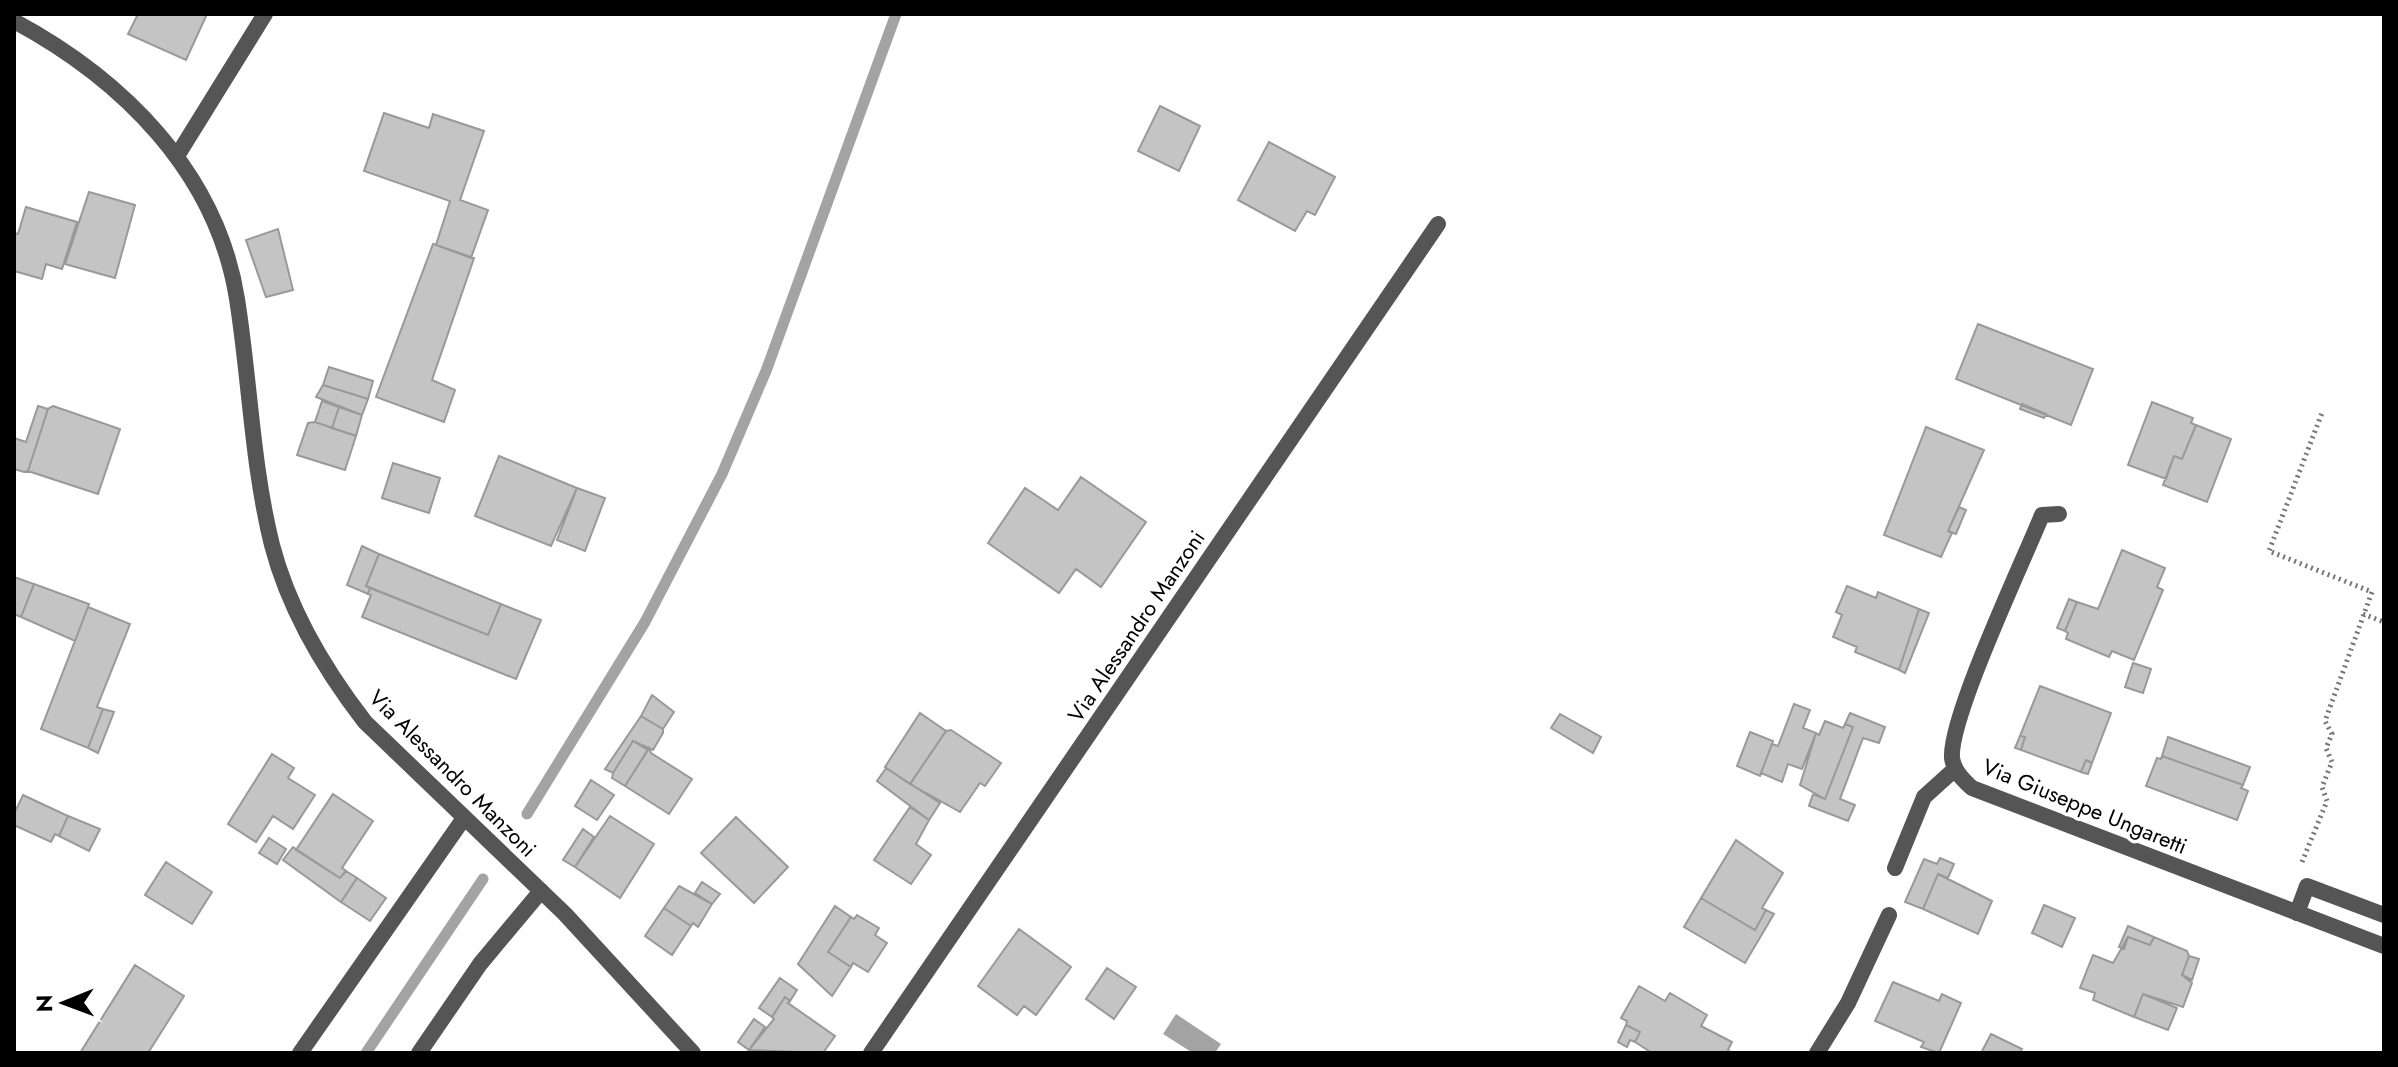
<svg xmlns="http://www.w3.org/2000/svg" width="2398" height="1067" font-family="Jost,sans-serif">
  <rect width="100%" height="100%" fill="#fff"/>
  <path fill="#a3a3a3" d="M1176,1014L1221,1044L1215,1053H1193L1163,1034Z"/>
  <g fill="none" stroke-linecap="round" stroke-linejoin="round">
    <path stroke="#a3a3a3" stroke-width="11" d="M527,814L645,622L722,474L766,371L896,14
      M366,1053L483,879"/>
  </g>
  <path fill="#c4c4c4" stroke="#999" stroke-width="2" d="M138,14H207L186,60L128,34Z
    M1160,106L1200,126L1179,171L1138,151Z
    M384,113L429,128L433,114L484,131L460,200L488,210L471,258L436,245L450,201L364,171Z
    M1269,142L1335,177L1315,215L1307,211L1295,231L1238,200Z
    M89,192L135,205L115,278L65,264Z
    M26,207L77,222L62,269L46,264L42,279L14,271V233L18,234Z
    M278,229L293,290L266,297L246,240Z
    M433,244L474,258L432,380L455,390L444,422L376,397Z
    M1978,324L2093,369L2071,425L1956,379Z
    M329,367L373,381L368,399L323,385Z
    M323,385L368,399L362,415L316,397Z
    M322,401L339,407L332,428L315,422Z
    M2152,402L2193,418L2191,423L2196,425L2182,459L2174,456L2166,479L2128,465Z
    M2022,404L2046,414L2044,418L2020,409Z
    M38,406L48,409L28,471L24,472L14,469V438L26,442Z
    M53,406L120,429L98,494L28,471L48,409Z
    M339,407L362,415L356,436L332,428Z
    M315,422L356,436L345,470L297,455L308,423Z
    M2196,425L2231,439L2207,502L2163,485L2174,456L2182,459Z
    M1926,427L1984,450L1948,531L1952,533L1941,557L1884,535Z
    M499,456L577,488L551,546L475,516Z
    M393,463L440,478L429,513L382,498Z
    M1081,477L1146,522L1101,587L1076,569L1059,593L988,543L1025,488L1058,510Z
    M577,488L605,498L585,551L557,540Z
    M1959,507L1966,510L1956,534L1948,531Z
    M362,546L379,554L366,586L370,588L368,594L347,585Z
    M2122,550L2165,568L2157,587L2163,590L2134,660L2112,651L2109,657L2066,639L2068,633L2065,631L2077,602L2098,609Z
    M379,554L501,604L488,635L366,586Z
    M14,577L34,584L21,617L14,614Z
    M34,584L89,604L75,641L21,617Z
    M1847,586L1876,598L1878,592L1919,609L1899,670L1855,652L1857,647L1833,637L1842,615L1836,612Z
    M370,588L488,635L501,604L541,620L516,679L362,617L371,595L368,594Z
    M2069,599L2077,602L2065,631L2057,628Z
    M88,607L130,624L97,707L103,709L88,748L41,729Z
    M1919,609L1929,613L1905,673L1899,670Z
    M2133,663L2151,669L2143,693L2125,687Z
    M2040,686L2111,713L2092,763L2086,760L2081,772L2021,750L2025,737L2020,736Z
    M652,695L674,712L663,729L641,716Z
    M1794,704L1810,710L1803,728L1816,733L1802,769L1788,764L1782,782L1761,773L1772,744L1778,746Z
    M103,709L114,712L98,753L88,748Z
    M920,713L946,731L910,784L885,767Z
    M1850,713L1885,727L1879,743L1863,738L1840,799L1855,805L1848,821L1809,806L1813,794L1825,799L1853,727L1845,724Z
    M1560,714L1601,737L1593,753L1551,728Z
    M641,716L663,729V733L653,750L633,741L613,773L605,769Z
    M1825,721L1843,728L1845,724L1853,727L1825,799L1800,785L1816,733L1819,735Z
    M951,730L1001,763L985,786L980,783L960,812L910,784L946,731Z
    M1750,732L1773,741L1760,776L1737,766Z
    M2020,736L2025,737L2021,750L2015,748Z
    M2168,737L2250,767L2243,785L2162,756Z
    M633,741L648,750L625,786L612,778L613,773Z
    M649,748L651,753L692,779L669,814L625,786Z
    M272,754L294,768L288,778L315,795L293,829L273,816L256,842L228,824Z
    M2162,756L2243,785L2241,788L2248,791L2237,820L2146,786L2157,758L2161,759Z
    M2086,760L2092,763L2088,774L2081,772Z
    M886,768L940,803L929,820L877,781Z
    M591,780L614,795L597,820L575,806Z
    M333,794L373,821L342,868L346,871L340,878L296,850Z
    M23,795L68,816L59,836L55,834L51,842L14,825V814Z
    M910,807L929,820L916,844L931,855L911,884L874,860Z
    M68,816L100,829L89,851L59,836Z
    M610,816L654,844L620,898L575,867Z
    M736,817L788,867L754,903L701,853Z
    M583,829L594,837L575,867L563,860Z
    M269,838L286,849L277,864L259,853Z
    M1736,840L1783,873L1762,908L1766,910L1755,930L1701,898Z
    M293,847L340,878L346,871L357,878L341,902L283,860Z
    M1940,858L1954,864L1948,878L1938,874L1923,909L1905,902L1924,859L1937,864Z
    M166,862L212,892L192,924L145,895Z
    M1938,874L1992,901L1978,934L1923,909Z
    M357,878L386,898L370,921L341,902Z
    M702,882L720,894L712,904L695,893Z
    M679,886L712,904L698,927L693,923L691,926L664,908Z
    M1701,898L1755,930L1766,910L1774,914L1745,963L1684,927Z
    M2044,905L2075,918L2062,947L2032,933Z
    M835,906L851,917L828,952L851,967L832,996L798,964Z
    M664,908L691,926L672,955L645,936Z
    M857,915L879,928L875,935L887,943L868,972L853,963L851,967L828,952L851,917L854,919Z
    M2128,926L2154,937L2150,945L2128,937L2124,949L2119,947Z
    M1019,929L1071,967L1036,1015L1024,1006L1017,1015L978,986Z
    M2128,937L2150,945L2154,937L2187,951L2189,956L2182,975L2192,983L2183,1007L2143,994L2134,1017L2093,1000L2095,993L2080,988L2093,955L2113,963Z
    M2189,956L2199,959L2192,980L2182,975Z
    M135,965L184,996L148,1053H80Z
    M1107,968L1136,987L1114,1019L1086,999Z
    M780,978L797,990L790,1001L785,997L772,1017L759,1008Z
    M1893,982L1939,1001L1942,994L1961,1003L1939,1053L1921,1047L1924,1042L1875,1021Z
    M1639,986L1665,1001L1670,993L1707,1015L1701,1026L1732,1042L1728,1050L1732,1053H1652L1635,1042L1640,1032L1626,1025L1627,1021L1621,1018Z
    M2143,994L2177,1008L2168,1030L2134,1017Z
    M785,997L790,1001L788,1003L835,1036L823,1053L749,1050L774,1019L772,1017Z
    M754,1019L765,1027L749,1050L738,1042Z
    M1626,1025L1640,1032L1635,1042L1630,1040L1627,1047L1618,1042Z
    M1991,1034L2022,1049L2020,1053H1981Z"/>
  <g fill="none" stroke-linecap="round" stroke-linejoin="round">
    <path stroke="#777" stroke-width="5" stroke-dasharray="2 4" stroke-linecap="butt" d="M2363,614L2384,622
      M2302,862L2327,801L2322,787L2332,762L2326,748L2332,734L2325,721L2372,592L2269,551L2322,413"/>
    <path stroke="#555" stroke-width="16" d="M2297,913L2307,886L2384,915
      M419,1053L480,964L541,891"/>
    <path stroke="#555" stroke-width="16" d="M14,21C122,79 217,172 237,299C250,381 252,465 272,545C289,610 324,669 365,722L565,914L693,1053
      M177,156L265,14
      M2059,514L2042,515C2023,562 1949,718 1952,758C1954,771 1963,780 1972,788L2384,946
      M1895,868L1924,797L1955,769
      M300,1053L464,818
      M871,1053L1438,224
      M1817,1053L1848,1003L1889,915"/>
  </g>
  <g text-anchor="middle" stroke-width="7" stroke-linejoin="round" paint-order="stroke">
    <g font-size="22" fill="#000" stroke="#fff">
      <text transform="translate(1136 626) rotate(-56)" y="8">Via Alessandro Manzoni</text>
      <text transform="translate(453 773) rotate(45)" y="8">Via Alessandro Manzoni</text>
      <text transform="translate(2085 806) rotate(22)" y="8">Via Giuseppe Ungaretti</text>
    </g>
  </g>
  <rect width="2398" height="1067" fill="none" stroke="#000000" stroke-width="32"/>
  <g transform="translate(64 1003) rotate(269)" stroke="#ffffff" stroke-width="6" paint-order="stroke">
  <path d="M0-6L14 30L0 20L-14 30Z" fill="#000000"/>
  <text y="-12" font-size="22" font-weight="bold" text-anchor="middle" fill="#000000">N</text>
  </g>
</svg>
